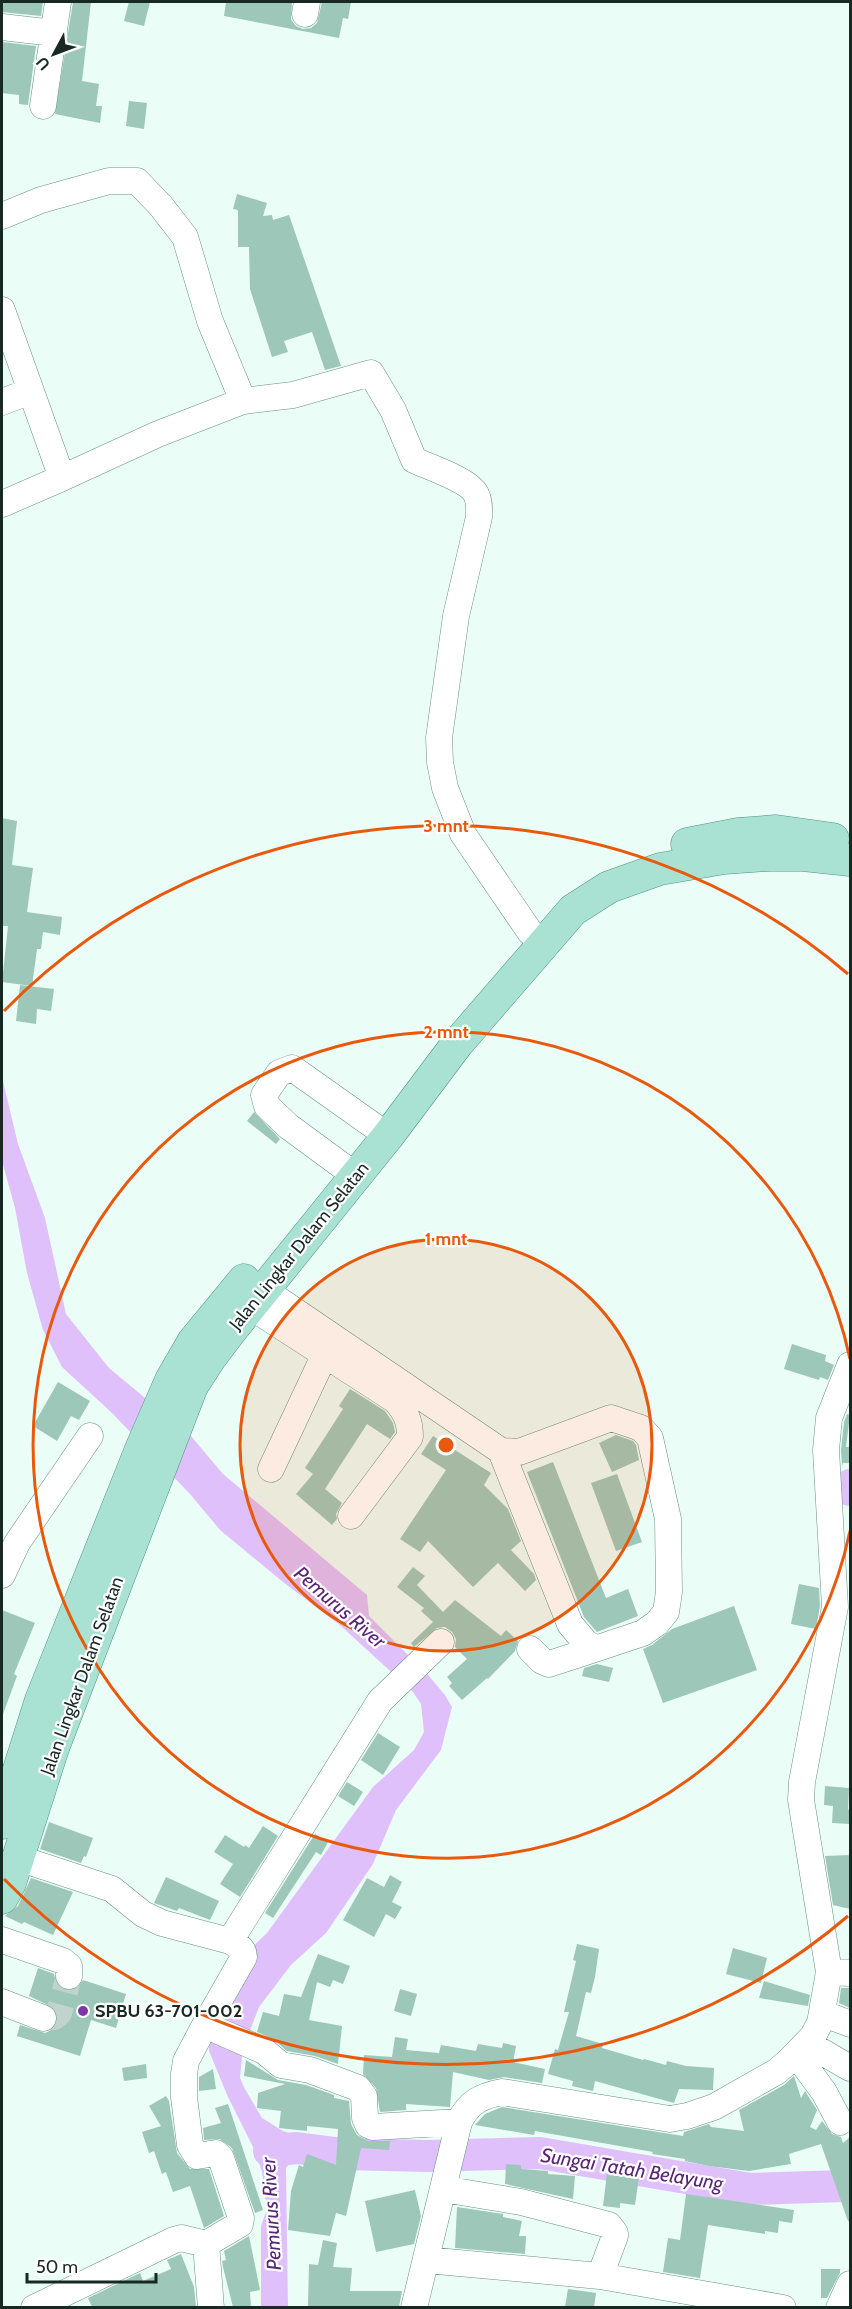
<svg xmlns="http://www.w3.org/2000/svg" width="852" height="2309" font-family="Cabin,sans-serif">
  <rect width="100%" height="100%" fill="#ebfdf7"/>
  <path fill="#e0c0fa" d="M2,1077L18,1144L45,1218L66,1314L109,1368L191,1436L223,1474L367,1595L369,1616L428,1675L445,1695L452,1707L441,1750L396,1810L373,1864L326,1933L291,1965L259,2007L247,2038L242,2057L240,2078L245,2089L262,2118L283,2131L309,2139L286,2168L288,2307H261V2226L267,2209L262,2172L256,2153L228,2097L209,2051L210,2031L251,1948L267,1933L373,1787L414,1750L424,1732L421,1704L413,1692L341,1626L283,1582L220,1530L190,1494L112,1413L62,1367L43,1330L27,1273L15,1208L2,1161Z"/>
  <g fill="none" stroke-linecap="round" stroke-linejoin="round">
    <path stroke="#e0c0fa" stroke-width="32" d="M850,1485V1490
      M269,2151L297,2148L343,2154L427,2156L540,2153L750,2189L844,2186L850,2182"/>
  </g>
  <path fill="#9cc7b9" d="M2,2H43L41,16L2,12Z
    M73,2H91L82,81L99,84L96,106H102L100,123L55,114Z
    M129,2H150L144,26L124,21Z
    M226,2H292L291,20L296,26L303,29L311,28L317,23L322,2H351L348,19L343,18L339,38L224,16Z
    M2,42L36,46L28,105L19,104V95L2,93Z
    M129,101L147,103L144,129L126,126Z
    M237,194L267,203L263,216L272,215L273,220L289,215L341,366L325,370L312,332L284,341L288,352L272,357L250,289L249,247H238V210L233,209Z
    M2,818L17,821L12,865L33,868L27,912L62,917L60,935L43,932L41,949H37L32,986L2,982L8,926H2Z
    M20,985L54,989L51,1011L37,1009L36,1024L16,1021Z
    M254,1112L280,1139L276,1144L247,1121Z
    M792,1344L826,1355L825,1361L834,1365L828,1380L820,1377L819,1380L784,1369Z
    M58,1382L90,1401L79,1420L71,1416L57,1441L33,1426Z
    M350,1389L385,1411L393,1423L395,1432L390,1439L367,1424L325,1489L342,1503L336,1514L337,1519L332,1525L296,1494L313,1474L305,1468L343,1409L339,1406Z
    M847,1414L850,1415L846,1447H850V1463H843L842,1466L841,1450L844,1422Z
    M616,1435L633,1441L636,1445L639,1460L612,1472L599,1443Z
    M433,1436L491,1473L484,1485L508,1509L521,1541L511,1550L534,1574L536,1580L525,1591L498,1563L473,1587L428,1541L420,1552L400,1539L446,1470L421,1454Z
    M553,1462L606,1598L628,1589L638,1616L597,1632L584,1617L527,1472Z
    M617,1474L642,1542L616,1551L591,1483Z
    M413,1567L425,1576L417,1585L443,1612L455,1600L501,1636L506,1630L518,1641L515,1651L488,1679L487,1678L462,1700L449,1686L452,1683L447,1677L467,1659L455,1647L456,1639L452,1632L445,1627L437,1628L414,1647L411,1643L433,1622L421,1611L424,1608L397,1587Z
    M799,1584L819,1588L820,1606L816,1629L791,1624Z
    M734,1606L757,1670L663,1703L643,1649L652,1645L672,1629Z
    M2,1610L35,1623L14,1674L17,1676L3,1714Z
    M597,1664L613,1668L609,1682L582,1676L584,1668Z
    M378,1733L400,1747L383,1775L361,1760Z
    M347,1782L363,1792L354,1806L338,1796Z
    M825,1786L849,1788L848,1809L850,1810V1824L832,1823L833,1806L824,1805Z
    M49,1822L93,1838L86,1857L84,1856L81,1863L40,1849Z
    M263,1826L278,1836L240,1897L220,1884L233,1864L214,1852L225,1835L244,1847L245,1845L249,1848Z
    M315,1834L328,1842L321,1855L316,1852L273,1918L265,1913Z
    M850,1855V1909L833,1905L825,1856Z
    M390,1875L402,1882L392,1902L402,1907L395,1919L386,1914L374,1937L343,1920L367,1878L384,1887Z
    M166,1877L219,1901L210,1920L179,1908L177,1911L154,1903Z
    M31,1878L73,1892L53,1935L24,1922L22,1924L5,1916L18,1906Z
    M577,1944L599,1949L595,1977L591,1993L586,1992L576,2036L603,2044L602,2048L643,2060L644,2059L666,2065L667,2061L686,2066L714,2068L713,2090L679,2089L674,2103L595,2081L593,2091L572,2086L573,2081L548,2074L555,2049L558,2050L569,2012H564L576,1961L573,1960Z
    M733,1948L767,1958L761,1983L726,1974Z
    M318,1954L350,1966L343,1984L333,1980L330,1987L317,1982L309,2020L342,2026L338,2064L315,2056L287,2051L273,2039L257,2032L263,2012L279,2016L284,1994L301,1997Z
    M38,1968L54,1974L56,1983L62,1989L68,1991L76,1989L83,1980L126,1994L116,2028L91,2020L80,2056L17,2036L20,2025L45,2033L53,2029L57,2023L58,2015L54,2008L29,1996Z
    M764,1981L810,1995L808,2006L759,1998Z
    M841,1988H850V2008L839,2003Z
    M400,1989L417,1994L411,2016L394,2011Z
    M395,2037L408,2039L406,2050L439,2053L441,2045L476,2051L478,2044L502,2048L503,2043L516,2046L513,2062L545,2069L542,2083L504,2077L489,2080L453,2072L450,2107L406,2104V2110L380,2112L376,2088L363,2074L364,2055L392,2057Z
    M246,2060L278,2080L306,2085L334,2095V2098L349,2101L351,2124L357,2135L368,2141H390L389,2150L361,2148L346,2216L336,2213L330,2236L288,2230L291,2191L299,2165L303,2167L307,2154L336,2165L338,2129L307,2126V2131L279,2128L281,2111L257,2108L258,2093L285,2084L244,2076Z
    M146,2064L147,2078L124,2081L122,2068Z
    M213,2069L216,2089L199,2091V2077Z
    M794,2076L801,2098L805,2091L817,2110L810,2127L816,2130L822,2121L832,2134L841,2137L843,2143L850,2137V2221H848L821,2144L789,2154L791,2164L749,2171L709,2166L685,2161V2159L652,2154L653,2152L535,2131L534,2135L475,2125L485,2114L502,2107L683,2136L684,2132L709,2124L711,2127L744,2131L739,2110L784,2085Z
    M166,2096L169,2101L177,2153L190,2169H209L224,2216L204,2228L190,2186L173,2192L166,2172L162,2174L154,2151L149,2153L142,2132L161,2126L149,2106Z
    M228,2104L263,2210L255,2213L232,2148L220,2139L204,2140L203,2128L221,2123L215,2108Z
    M506,2164L521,2165V2169L548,2171V2174L575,2176L573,2199L505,2184Z
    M607,2173L639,2177L635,2205L620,2203V2208L603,2206Z
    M415,2190L421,2216L414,2244L376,2252L365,2201Z
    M686,2194L794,2210L792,2223L779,2221L778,2233L765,2231V2234L708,2225L700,2278L663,2272L668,2238L680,2240Z
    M457,2207L503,2214V2217L522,2221L519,2236H526L525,2254L455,2248Z
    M249,2236L260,2290L250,2292L251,2307H233L223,2267L222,2261L226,2260L224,2251Z
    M323,2240L337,2243L333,2267L352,2268L350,2291H402L399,2307L308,2306L309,2264L318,2265Z
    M181,2254L194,2287L196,2307H92L88,2298L140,2273L143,2281L171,2269L167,2260Z
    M821,2269H840V2273L827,2298H821Z
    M568,2289L596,2293L594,2307H565Z"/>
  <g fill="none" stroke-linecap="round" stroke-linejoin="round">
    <path stroke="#c1d3cd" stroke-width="26" stroke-dasharray="26 13" stroke-linecap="butt" d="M43,2018L54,2017L59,2013L69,1976"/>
    <g stroke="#679184" stroke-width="27">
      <path id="minor" d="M305,14L307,2
        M2,27L54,33
        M43,106L58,2
        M2,216L41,200L109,181H137L161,206L185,237L210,321L243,401L158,434L62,478L2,310
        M243,401L293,395L371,373L393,410L414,460C429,467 469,480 476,494C480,502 479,509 479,517L456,616L439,738L440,762L445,788L463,834L530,932
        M2,402L31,391
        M2,504L62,478
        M356,1176L288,1126L267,1106L264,1095L279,1073L292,1068L388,1136
        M264,1290L501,1451L519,1452L611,1418L641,1428L650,1438L668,1519L669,1592L666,1612L657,1623L643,1633L595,1649L585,1642L570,1624L501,1451
        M236,1297L395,1400C406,1412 410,1421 410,1437L351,1516
        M271,1469L325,1354
        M2,1575L17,1543L90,1436
        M530,1649L542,1661L549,1664L595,1649
        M18,1858L112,1889L143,1914L162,1923L230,1941C237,1945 244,1948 244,1957L205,2025L186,2061L184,2074V2097L190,2145L197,2156L216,2153L221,2158L241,2218L240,2224L206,2244L181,2238L174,2240L34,2308
        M2,1940L63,1961L69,1966V1976
        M230,1941L380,1701L441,1642
        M829,1972L850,1973
        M2,2002L43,2018
        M822,2013L850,2024
        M205,2025L264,2051L281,2065L310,2070L358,2088L364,2096L365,2118L368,2125L373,2127L459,2122
        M807,2043L850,2068
        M796,2054L824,2092L840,2122
        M443,2189L521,2202L609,2225L615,2233V2236L600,2276
        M206,2244L211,2308
        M426,2260L600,2276L783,2308
        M414,2308L459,2122C469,2102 481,2096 502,2092L670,2119L687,2116L714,2107L776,2072L789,2061L813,2036L820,2023L829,1972L801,1800L802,1782L835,1607L826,1450L829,1418L850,1365
        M839,2308L850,2284"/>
    </g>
    <g stroke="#519582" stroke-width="33">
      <path id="major" d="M687,844L738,834L776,831L833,839
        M2,1823L41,1700L141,1449L171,1380L193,1342L244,1280
        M2,1898L10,1883L53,1748L192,1386L210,1358L229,1333L388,1136L457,1044L573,910L609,887L660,869L724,858L769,855H803L850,860"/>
    </g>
    <use href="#minor" stroke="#fff" stroke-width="26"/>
    <use href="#major" stroke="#a9e2d2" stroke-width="32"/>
  </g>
  <circle cx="446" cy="1445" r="206" fill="#e8590c" fill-opacity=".12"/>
  <g fill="none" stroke="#e8590c" stroke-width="3">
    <circle cx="446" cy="1445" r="206"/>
    <path d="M850 1531A413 413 0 1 1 850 1359"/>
    <path d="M848 1916A619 619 0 0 1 4 1879M4 1011A619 619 0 0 1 848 974"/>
  </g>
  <circle fill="#7d36a9" stroke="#fff" stroke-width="2" cx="83" cy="2011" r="6"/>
  <g text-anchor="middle" stroke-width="4.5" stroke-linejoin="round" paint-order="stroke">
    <g font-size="18" fill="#182924" stroke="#fff">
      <text transform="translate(299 1246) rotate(-51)" y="6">Jalan Lingkar Dalam Selatan</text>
      <text transform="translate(82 1676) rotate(-70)" y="6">Jalan Lingkar Dalam Selatan</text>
    </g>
    <g font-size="18" font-weight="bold" fill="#182924" stroke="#fff" text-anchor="start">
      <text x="95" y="2017">SPBU 63-701-002</text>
    </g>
    <g font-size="20" font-style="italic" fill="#582577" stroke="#fff">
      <text transform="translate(340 1607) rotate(41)" y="7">Pemurus River</text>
      <text transform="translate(632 2169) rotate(9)" y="7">Sungai Tatah Belayung</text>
      <text transform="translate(271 2214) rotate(-93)" y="7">Pemurus River</text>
    </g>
  </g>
  <circle cx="446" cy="1445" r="9" fill="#e8590c" stroke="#fff" stroke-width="3"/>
  <g font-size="18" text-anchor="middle" font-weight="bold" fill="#e8590c" stroke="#fff" stroke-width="4.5" stroke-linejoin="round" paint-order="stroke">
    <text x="446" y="832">3 mnt</text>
    <text x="446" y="1038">2 mnt</text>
    <text x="446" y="1245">1 mnt</text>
  </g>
  <rect width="852" height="2309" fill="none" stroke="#182924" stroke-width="6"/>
  <g transform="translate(54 54) rotate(229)" stroke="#ffffff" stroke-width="4.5" paint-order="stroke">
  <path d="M0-4.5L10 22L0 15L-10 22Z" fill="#182924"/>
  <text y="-9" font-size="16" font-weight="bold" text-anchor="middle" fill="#182924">U</text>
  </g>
  <path d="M27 2273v9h129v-9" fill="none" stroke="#182924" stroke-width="3"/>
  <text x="36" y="2273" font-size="18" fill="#182924" stroke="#ffffff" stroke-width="4.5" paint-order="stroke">50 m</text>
</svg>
